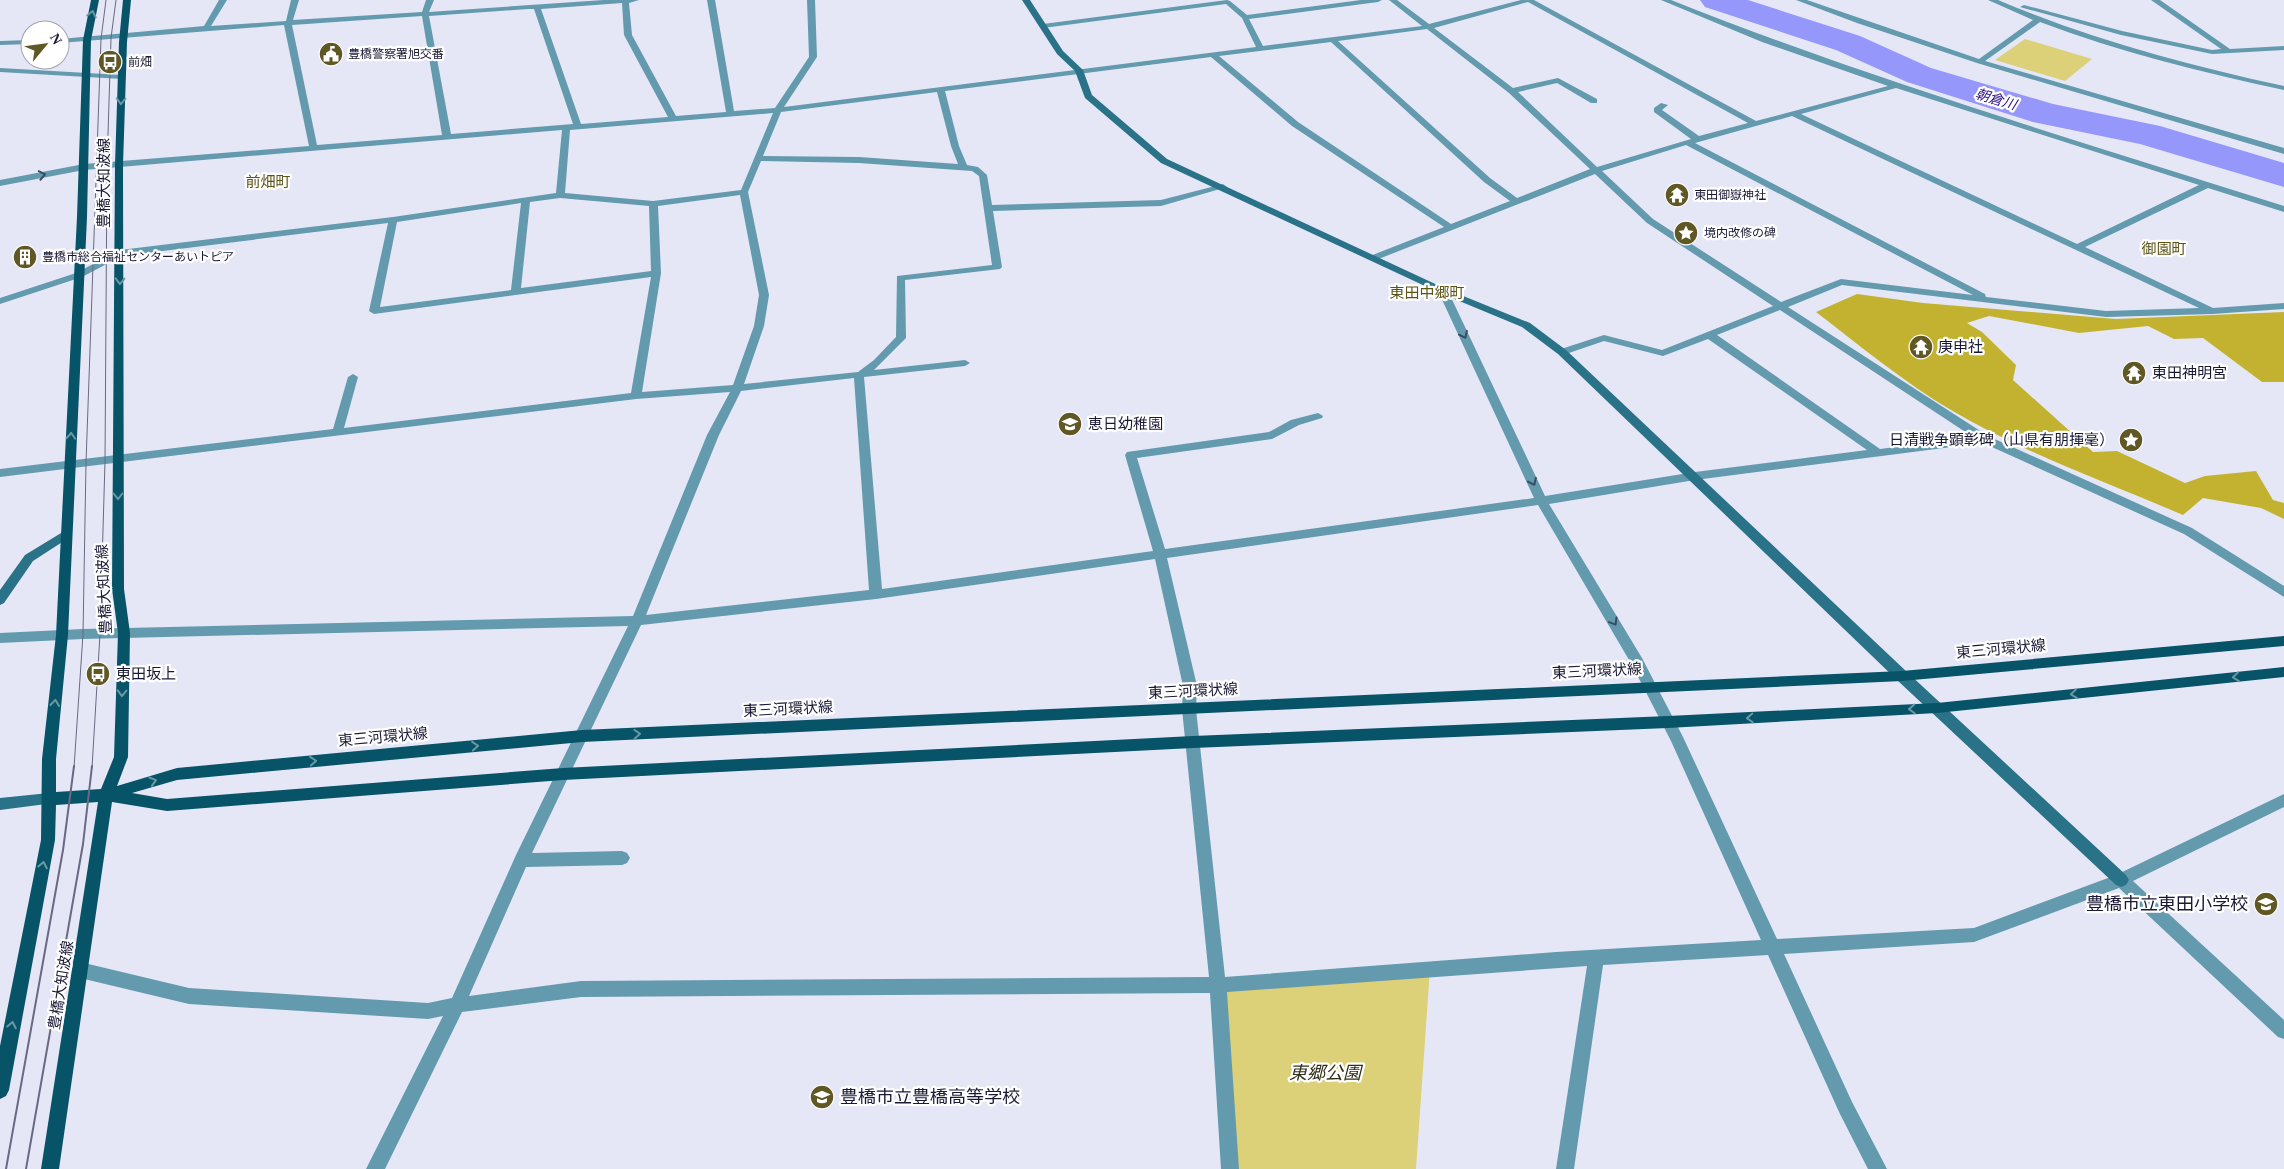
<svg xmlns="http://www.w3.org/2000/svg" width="2284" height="1169" font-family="'Times New Roman','Noto Sans JP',serif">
  <rect width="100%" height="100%" fill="#e5e7f7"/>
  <path fill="#dcd079" d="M2025,39L2092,59L2065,81L1995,60Z
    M1430,969L1416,1169H1230L1218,985Z"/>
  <path fill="#c3b22f" d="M1857,294L1923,303L2116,319L2284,312V382H2262L2203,338L2174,339L2148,326L2079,333L1989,316L1967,323L1982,332L2016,365L2013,380L2093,452L2117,451L2185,483L2205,476L2256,471L2273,500L2284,503V519L2261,508L2203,498L2183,515C2106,482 2024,453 1951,410C1905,383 1859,345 1816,312Z"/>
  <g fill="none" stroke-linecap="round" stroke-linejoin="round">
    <path fill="#9597fb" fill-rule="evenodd" d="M1700,0H1748L1860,36L1931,68L2053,104L2160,126L2284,163V187L2140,144L2033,122L1907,82L1836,50L1705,7Z"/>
    <path fill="#639aad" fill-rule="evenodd" d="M219,0H227L211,26L286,21L291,0H299L293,20L422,12L426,0H434L429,12L604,0H639L629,3L632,35L676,116L726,112L707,0H715L734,111L775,108L809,57L807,0H815L817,57L784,107L1256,47L1242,18L1226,4L1043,28L1039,26L1043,24L1227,0L1230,1L1247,15L1361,0H1382L1378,2L1249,19L1263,46L1422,26L1389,0H1397L1429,24L1521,0H1534L1756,121L1888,86L1762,42L1661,0H1671C1872,80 2079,141 2284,206V212L2208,188L2085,247L2213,308L2284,303V309L2212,314L2106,317L1842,285L1788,307L1988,436L2192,528L2284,586V597L2184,534L1983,443L1695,480L1549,504L1642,658L1683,737L1777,939L1974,928L2116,875L2284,794V807L2133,881L2284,1020V1039L2278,1037L2119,888L1974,942L1784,954L1852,1102L1887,1169H1868L1840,1114L1768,955L1603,965L1574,1169H1556L1587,966L1227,992L1239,1169H1221L1210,993L581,997L462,1012L385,1169H366L443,1016L428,1019L189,1004L80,978L74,975L72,970L74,965L80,962L189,988L428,1003L452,998L516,855L628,626L83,639L0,643V633L83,629L633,616L707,435L730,392L636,399L0,477V469L333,429L348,377L353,374L358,377L344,428L631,393L651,277L374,314L369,311L388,223L122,256L82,277L0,304V298L76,273L120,250L393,217L556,193L562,130L84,170L0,186V180L84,164L309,146L284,25L60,43V39L204,26ZM1528,2L1748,123L1699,136L1662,110L1668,105L1661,103L1654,108V112L1691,139L1597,167L1518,92L1557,83L1591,103H1597V99L1558,78L1513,88L1434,28ZM622,3L624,35L668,117L581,124L541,9ZM528,9H534L573,124L451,134L429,16ZM422,16L442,135L317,145L292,25ZM1427,29L1509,93L1590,169L1517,198L1490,178L1338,41ZM1331,42L1484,182L1510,201L1451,224L1298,122L1219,56ZM1211,57L1292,126L1444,227L1370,256V260H1376L1595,174L1647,223L1773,306L1662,350L1604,335L1558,350V354H1566L1604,341L1663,356L1708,339L1867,450L1695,472L1545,496L1448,291L1443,288L1438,291L1534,498L1165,549L1137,458L1272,439L1299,425L1322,418L1323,416L1318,413L1291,420L1269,432L1127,452L1125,455L1153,551L882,589L864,377L965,366L970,363L965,360L874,370L906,338L905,280L1000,269L1002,267L993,211L1161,206L1227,187L1223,184L1161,200L992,205L987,175L978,167L967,165L959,146L945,91ZM1896,88L2199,185L2077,244L1801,114ZM937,92L951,146L958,164L859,157L763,156L781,112ZM773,113L741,190L653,201L565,193L570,130ZM1792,116L2199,308L2106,311L1986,297L1985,294L1695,143ZM1686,145L1973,295L1841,279L1781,302L1653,219L1602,171ZM761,161L859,163L972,171L979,176L992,265L897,276L896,337L874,360L858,372L744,384L764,326L769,295L748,192ZM740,195L759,295L754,326L733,385L642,392L661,273L658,206ZM560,198L649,206L651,271L521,288L530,202ZM521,203L511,290L380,307L397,222ZM1780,310L1973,437L1880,449L1717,335ZM854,378L869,590L646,615L719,435L741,391ZM1538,505L1632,665L1671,741L1761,940L1556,952L1225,977L1196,709L1197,686L1167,558ZM1155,559L1183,686L1182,709L1209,977L581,981L469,996L526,867L622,865L627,863L630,858L627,853L622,851L532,853L641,625L876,599Z
      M1796,0H1807L1979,59L2033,20L1988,0H1998C2090,39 2186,65 2284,86V90C2201,72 2119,52 2040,22L1985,61L2284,148V154L1977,63L1857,23Z
      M2151,0H2160L2230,49L2284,46V50L2212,54L2121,35L2020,7L2024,5L2122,31L2212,50L2221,49Z
      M30,40V44L0,45V41Z
      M0,68L122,75L126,77L122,79L0,72Z"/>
    <path fill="#297287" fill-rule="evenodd" d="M1022,0H1030L1063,51L1083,70L1092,95L1167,159L1446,289L1530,323L1566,350L1907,672L2126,875L2129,880L2126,885L2121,887L2116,885L1897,680L1558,354L1522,327L1440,293L1161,163L1085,98L1075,71L1057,54Z
      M66,530L72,534L70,537L33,561L4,603L0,605V590L25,555Z
      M49,793L54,795L56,799L54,803L0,810V798Z"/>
    <path fill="#075367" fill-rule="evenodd" d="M91,0H99L91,40L87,217L68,635L56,759V792L101,789L114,757L118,633L112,589L115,165L119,42L123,0H131L127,42L123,165L124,589L130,633L128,757L117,786L177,768L582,730L1902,671L2284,636V646L1902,681L582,742L177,780L132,793L167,799L563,768L1193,736L1668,716L1937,703L2284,667V677L1937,713L1668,728L1193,748L563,780L167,811L112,802L59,1169H41L98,802L56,805L55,840L9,1090L6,1096L0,1099V1046L41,840L42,759L56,635L77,217L83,40Z"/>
    <path stroke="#696981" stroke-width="1" d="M74,768L83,634L86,463L101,39L106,0
      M92,768L100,634L105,461L107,166L111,38L116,0"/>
    <path stroke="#696981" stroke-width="2" d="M6,1169L63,850L74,766
      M26,1169L83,844L92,766"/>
  </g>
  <defs><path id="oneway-chevron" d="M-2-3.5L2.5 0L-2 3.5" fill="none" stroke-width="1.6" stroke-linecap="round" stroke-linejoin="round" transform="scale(1.25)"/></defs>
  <g stroke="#6a98a4">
    <use href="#oneway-chevron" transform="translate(92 14) rotate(-78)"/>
    <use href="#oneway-chevron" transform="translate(121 101) rotate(92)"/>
    <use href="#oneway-chevron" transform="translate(120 281) rotate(91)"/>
    <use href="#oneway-chevron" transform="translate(71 436) rotate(-87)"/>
    <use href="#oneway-chevron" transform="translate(118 496) rotate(90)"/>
    <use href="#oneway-chevron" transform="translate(2236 677) rotate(174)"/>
    <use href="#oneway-chevron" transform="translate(122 693) rotate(91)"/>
    <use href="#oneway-chevron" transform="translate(2074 694) rotate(174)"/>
    <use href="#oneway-chevron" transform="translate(55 703) rotate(-84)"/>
    <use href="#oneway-chevron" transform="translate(1912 709) rotate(177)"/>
    <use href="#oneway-chevron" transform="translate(1750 718) rotate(177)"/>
    <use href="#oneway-chevron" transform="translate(637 734) rotate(-3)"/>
    <use href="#oneway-chevron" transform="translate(475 746) rotate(-5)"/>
    <use href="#oneway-chevron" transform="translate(313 761) rotate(-5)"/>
    <use href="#oneway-chevron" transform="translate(153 781) rotate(-17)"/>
    <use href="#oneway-chevron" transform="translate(43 865) rotate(-79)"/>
    <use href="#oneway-chevron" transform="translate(12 1025) rotate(-79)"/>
  </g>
  <g stroke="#374c65">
    <use href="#oneway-chevron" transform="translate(42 175) rotate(-11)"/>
    <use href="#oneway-chevron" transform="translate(1464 335) rotate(65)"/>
    <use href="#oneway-chevron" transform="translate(1533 482) rotate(65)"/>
    <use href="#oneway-chevron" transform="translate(1614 622) rotate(59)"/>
  </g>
  <defs>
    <g id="civic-disc" transform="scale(1.25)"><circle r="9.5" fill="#5f5724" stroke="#fff"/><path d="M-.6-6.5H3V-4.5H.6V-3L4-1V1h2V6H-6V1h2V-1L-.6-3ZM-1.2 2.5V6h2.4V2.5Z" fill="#fff"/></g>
    <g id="bus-disc" transform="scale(1.25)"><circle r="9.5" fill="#5f5724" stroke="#fff"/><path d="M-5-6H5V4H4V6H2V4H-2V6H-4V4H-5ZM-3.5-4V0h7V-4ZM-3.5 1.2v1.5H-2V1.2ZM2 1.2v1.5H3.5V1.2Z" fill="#fff"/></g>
    <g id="temple-disc" transform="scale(1.25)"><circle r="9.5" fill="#5f5724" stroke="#fff"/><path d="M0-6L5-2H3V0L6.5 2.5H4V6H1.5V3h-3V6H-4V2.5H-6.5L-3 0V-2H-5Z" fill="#fff"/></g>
    <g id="sight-disc" transform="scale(1.25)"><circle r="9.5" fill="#5f5724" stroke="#fff"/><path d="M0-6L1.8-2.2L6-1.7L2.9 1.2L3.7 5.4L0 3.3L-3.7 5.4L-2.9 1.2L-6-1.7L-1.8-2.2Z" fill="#fff"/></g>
    <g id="building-disc" transform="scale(1.25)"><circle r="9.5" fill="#5f5724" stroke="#fff"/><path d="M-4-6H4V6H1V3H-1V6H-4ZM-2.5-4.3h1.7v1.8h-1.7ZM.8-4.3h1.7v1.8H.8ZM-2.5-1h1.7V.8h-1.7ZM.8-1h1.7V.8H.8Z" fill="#fff"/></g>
    <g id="school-disc" transform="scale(1.25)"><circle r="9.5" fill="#5f5724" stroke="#fff"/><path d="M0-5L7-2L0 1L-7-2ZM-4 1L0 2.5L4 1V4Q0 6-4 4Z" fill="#fff"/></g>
  </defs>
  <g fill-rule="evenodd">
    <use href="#civic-disc" x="331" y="54"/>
    <use href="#bus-disc" x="110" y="62"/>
    <use href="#temple-disc" x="1677" y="195"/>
    <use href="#sight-disc" x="1686" y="233"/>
    <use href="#building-disc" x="25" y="257"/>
    <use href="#temple-disc" x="1921" y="347"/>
    <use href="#temple-disc" x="2134" y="373"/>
    <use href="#school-disc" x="1070" y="424"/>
    <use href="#sight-disc" x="2131" y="440"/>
    <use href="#bus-disc" x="98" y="674"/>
    <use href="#school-disc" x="2266" y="904"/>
    <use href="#school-disc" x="822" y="1097"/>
  </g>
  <g text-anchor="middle" stroke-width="4.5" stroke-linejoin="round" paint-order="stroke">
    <g font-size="12" fill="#191835" stroke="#fff" text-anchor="start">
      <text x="348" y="58">豊橋警察署旭交番</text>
      <text x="128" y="66">前畑</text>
      <text x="1694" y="199">東田御嶽神社</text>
      <text x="1704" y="237">境内改修の碑</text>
      <text x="42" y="261">豊橋市総合福祉センターあいトピア</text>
    </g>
    <g font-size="14" font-style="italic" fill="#2d1085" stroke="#fff">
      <text transform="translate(1996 99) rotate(17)" y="5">朝倉川</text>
    </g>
    <g font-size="15" fill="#5d5417" stroke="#fff">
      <text x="268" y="187">前畑町</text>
      <text x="2164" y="254">御園町</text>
      <text x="1427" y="298">東田中郷町</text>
    </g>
    <g font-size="15" fill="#191835" stroke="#fff">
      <text transform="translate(104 183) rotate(-90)" y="5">豊橋大知波線</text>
      <text transform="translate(104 589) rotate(-93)" y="5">豊橋大知波線</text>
      <text transform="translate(2001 649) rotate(-5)" y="5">東三河環状線</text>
      <text transform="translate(1597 671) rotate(-3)" y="5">東三河環状線</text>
      <text transform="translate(1193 691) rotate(-3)" y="5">東三河環状線</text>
      <text transform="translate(788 709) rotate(-3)" y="5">東三河環状線</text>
      <text transform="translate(383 737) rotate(-5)" y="5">東三河環状線</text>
      <text transform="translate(61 985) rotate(-81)" y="5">豊橋大知波線</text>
    </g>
    <g font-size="15" fill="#191835" stroke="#fff" text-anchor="start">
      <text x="1938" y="352">庚申社</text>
      <text x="2152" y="378">東田神明宮</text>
      <text x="1088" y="429">恵日幼稚園</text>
      <text x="2114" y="445" text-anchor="end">日清戦争顕彰碑（山県有朋揮毫）</text>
      <text x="116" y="679">東田坂上</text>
    </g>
    <g font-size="18" fill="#191835" stroke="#fff" text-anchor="end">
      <text x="2248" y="910">豊橋市立東田小学校</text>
      <text x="840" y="1103" text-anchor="start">豊橋市立豊橋高等学校</text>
    </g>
    <g font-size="18" font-style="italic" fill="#312e19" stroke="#fff">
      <text x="1325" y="1079">東郷公園</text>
    </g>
  </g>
  <g transform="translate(45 45) rotate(61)"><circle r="24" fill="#ffffff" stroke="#a3a3ae"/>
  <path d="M0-4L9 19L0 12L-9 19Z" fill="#5f5724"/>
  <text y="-8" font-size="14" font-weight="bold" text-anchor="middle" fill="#191835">N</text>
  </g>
</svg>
